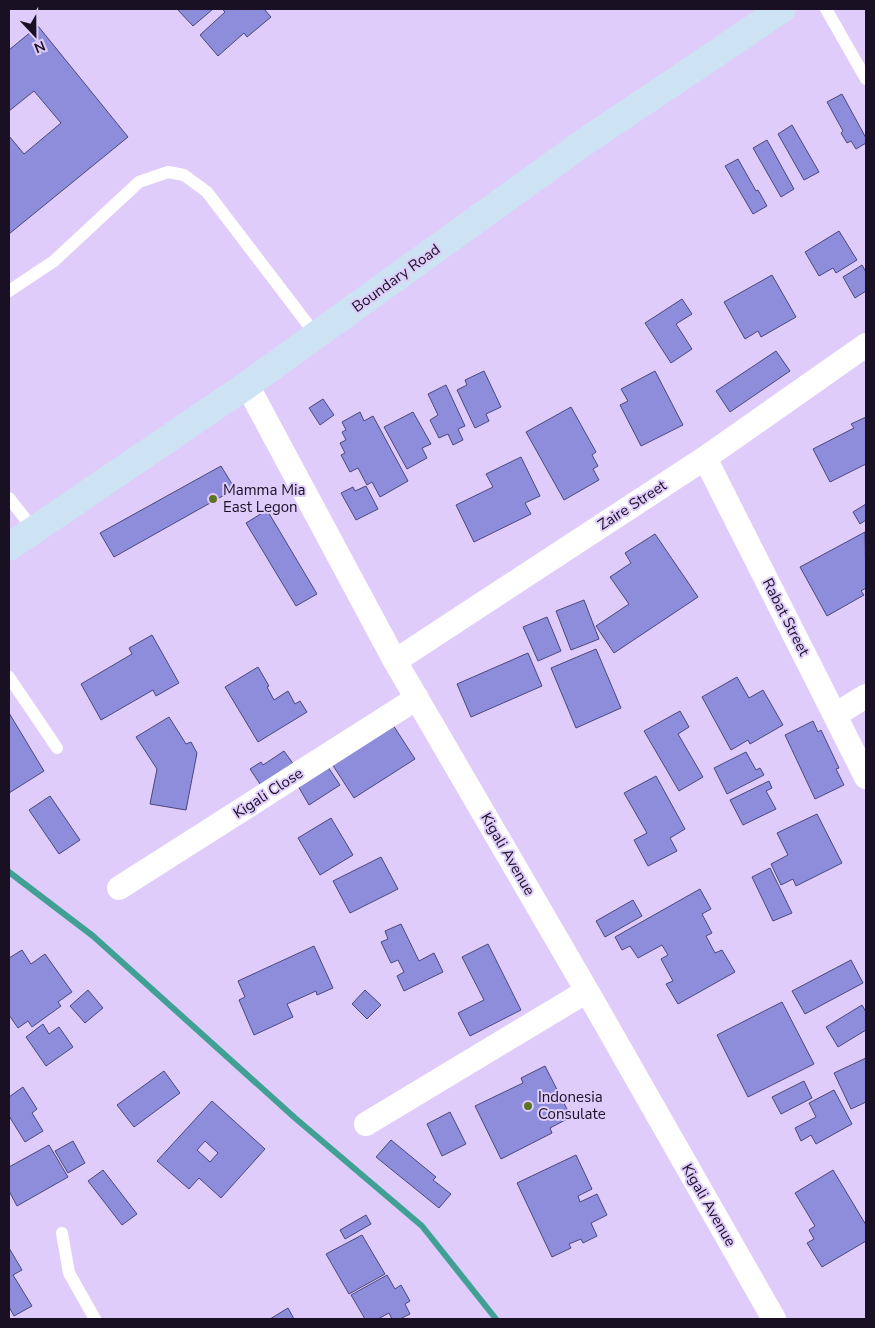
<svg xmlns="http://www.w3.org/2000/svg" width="875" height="1328" font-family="'Nunito Sans',sans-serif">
  <rect width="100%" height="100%" fill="#dfccfb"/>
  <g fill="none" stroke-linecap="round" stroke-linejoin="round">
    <path stroke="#3fa093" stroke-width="6" d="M9,872L93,936L295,1118L422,1226L496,1319"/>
  </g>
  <path fill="#8e8ddc" stroke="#4a487c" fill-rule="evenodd" d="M177,9H213L193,26Z
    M222,9H264L271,17L247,37L244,33L218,56L200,35L225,12Z
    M38,26L128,137L9,234V136L24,154L61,123L34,91L9,111V50Z
    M842,94L866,138V143L856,149L851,141L847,143L841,133L843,131L827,102Z
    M792,125L819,172L804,180L778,134Z
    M767,140L794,189L781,197L753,148Z
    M738,159L756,191L758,190L767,206L753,214L725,166Z
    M839,231L857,260L836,273L833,268L819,276L805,252Z
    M862,265L866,272V291L855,298L843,277Z
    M772,275L796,317L761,337L758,331L745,339L724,302Z
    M682,299L692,314L676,324L692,349L671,363L645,323Z
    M776,351L790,371L730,412L716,391Z
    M484,371L501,407L486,414L489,421L475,428L457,390L467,385L465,380Z
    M655,371L683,425L641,446L620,405L628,401L621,389Z
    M446,385L465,426L458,429L463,440L453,445L448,434L439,438L430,420L438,415L428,394Z
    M323,399L334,415L320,425L309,408Z
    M571,407L596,452L592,455L598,466L593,469L599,480L564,500L526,432Z
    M360,412L364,421L373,416L408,481L380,497L372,482L367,485L358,468L350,472L341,455L345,453L340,443L346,440L342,432L346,430L342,422Z
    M413,412L431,444L422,448L427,458L407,469L384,427Z
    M866,417V464L830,482L813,449L854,428L851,424Z
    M521,457L540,496L525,503L531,514L474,542L456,505L493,487L486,474Z
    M221,466L235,489L114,557L100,533Z
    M366,486L378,509L356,520L341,493L353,487L355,491Z
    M866,504V520L860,524L853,512Z
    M267,510L317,594L296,606L246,523Z
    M865,532L866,588L861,591L864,595L827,616L800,567Z
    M655,534L698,597L614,653L596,626L629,604L610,577L631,563L625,553Z
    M584,600L599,639L571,650L556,611Z
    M547,617L561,651L538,661L523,627Z
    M152,635L179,683L156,696L153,690L101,720L81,684L132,654L129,648Z
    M596,649L621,708L576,728L551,668Z
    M528,653L542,686L471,717L457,684Z
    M258,667L269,686L267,687L274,700L288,691L295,704L300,701L307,712L258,742L225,687Z
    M737,677L749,698L763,690L783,725L750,744L748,740L731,750L702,697Z
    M680,711L689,727L678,734L703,777L679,791L644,731Z
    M9,713L44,771L9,793Z
    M169,717L186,744L191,742L197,753L186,810L150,804L157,769L136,737Z
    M813,721L818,732L821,730L839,768L836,769L844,785L815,799L785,735Z
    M393,725L415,759L354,798L332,764Z
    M284,751L294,765L262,787L250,769L261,762L263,765Z
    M746,752L756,770L760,768L764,775L727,794L714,768Z
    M328,767L340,785L309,805L298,786Z
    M656,776L685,829L670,838L677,851L648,866L634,840L647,833L624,793Z
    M769,781L772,788L766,791L776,809L743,825L730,800Z
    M50,796L80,840L59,854L29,810Z
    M817,814L842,863L796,886L793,879L781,885L771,864L788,855L777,833Z
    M331,818L353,855L320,875L298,838Z
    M381,857L398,889L350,913L333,881Z
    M770,868L792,913L773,921L752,877Z
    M700,889L711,909L702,914L712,933L706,936L715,953L722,950L735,972L678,1004L666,984L673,981L661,959L668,955L662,945L638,958L630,946L622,950L615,937Z
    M633,900L642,916L605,937L596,921Z
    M401,924L419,961L434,953L443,972L404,991L397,976L404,972L398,960L391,963L381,942L388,939L385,931Z
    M488,944L521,1010L470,1036L458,1013L484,1000L462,957Z
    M314,946L333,988L317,995L316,991L287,1004L293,1017L254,1035L239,1000L245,997L238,981Z
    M22,950L31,964L45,954L72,992L58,1002L61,1006L32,1027L28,1021L18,1028L9,1015V958Z
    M851,960L863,983L805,1014L792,991Z
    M88,990L103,1008L85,1023L70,1006Z
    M365,990L381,1005L367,1019L352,1004Z
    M782,1002L814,1064L748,1097L717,1035Z
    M862,1005L866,1012V1030L838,1047L826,1027Z
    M43,1024L49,1034L59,1027L73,1047L46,1066L26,1037Z
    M866,1058V1102L851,1109L834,1073Z
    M545,1066L571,1117L550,1128L552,1133L501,1159L475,1106L523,1083L521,1078Z
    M164,1071L180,1093L134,1127L117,1105Z
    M804,1081L812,1098L781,1114L772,1097Z
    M23,1087L37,1109L32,1113L43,1131L25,1142L9,1116V1097Z
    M834,1090L852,1124L816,1144L811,1135L801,1141L795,1128L816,1117L809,1103Z
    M212,1101L265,1149L221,1198L199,1178L189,1189L157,1161ZM205,1141L218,1153L210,1162L197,1150Z
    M450,1112L466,1144L442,1156L427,1124Z
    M391,1140L436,1177L433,1180L451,1194L439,1208L376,1157Z
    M73,1141L85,1163L68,1173L55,1151Z
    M49,1145L68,1177L17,1206L9,1191V1167Z
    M576,1155L592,1189L578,1196L580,1202L597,1194L607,1215L591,1223L597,1236L583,1243L581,1239L569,1244L571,1248L552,1257L517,1183Z
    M103,1170L137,1214L122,1225L88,1181Z
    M833,1170L866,1225V1241L822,1267L807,1243L814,1239L809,1230L815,1226L795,1193Z
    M366,1215L371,1224L345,1239L340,1230Z
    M362,1235L385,1274L349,1294L326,1254Z
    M9,1248L22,1270L13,1275L32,1306L14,1316L9,1307Z
    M387,1275L395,1289L401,1285L410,1301L405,1304L410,1314L400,1319H392L389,1313L378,1319H365L351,1295Z
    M288,1308L294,1319H270Z"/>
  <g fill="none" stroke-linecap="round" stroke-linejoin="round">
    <path stroke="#fff" stroke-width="12" d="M826,9L866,79
      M9,291L54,261L139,182L168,172L184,175L207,192L316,335
      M9,498L34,530
      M9,677L57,748
      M62,1233L69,1273L95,1319"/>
    <path stroke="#fff" stroke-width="24" d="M247,385L395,661L587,991L774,1319
      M705,458L866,777
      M395,661L705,458L866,345
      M835,715L866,696
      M119,888L417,698
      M366,1124L587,991"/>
    <path stroke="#cde2f3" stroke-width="28" d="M9,547L247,385L580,145L782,9"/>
  </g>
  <g fill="#5d7324" stroke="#dfccfb" stroke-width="2">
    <circle cx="213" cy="499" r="5"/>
    <circle cx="528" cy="1106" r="5"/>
  </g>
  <g text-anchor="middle" stroke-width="4" stroke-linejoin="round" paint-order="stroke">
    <g font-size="15" fill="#191024" stroke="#dfccfb">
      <text transform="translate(396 278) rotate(-36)" y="5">Boundary Road</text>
      <text transform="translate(632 505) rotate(-33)" y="5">Zaire Street</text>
      <text transform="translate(786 617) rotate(63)" y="5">Rabat Street</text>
      <text transform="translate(268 793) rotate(-33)" y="5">Kigali Close</text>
      <text transform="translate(508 854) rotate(60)" y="5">Kigali Avenue</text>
      <text transform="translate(709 1205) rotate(60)" y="5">Kigali Avenue</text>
    </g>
    <g font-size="15" fill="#191024" stroke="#dfccfb" text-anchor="start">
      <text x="223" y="495">Mamma Mia<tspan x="223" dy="17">East Legon</tspan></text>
      <text x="538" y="1102">Indonesia<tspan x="538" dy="17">Consulate</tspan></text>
    </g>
  </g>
  <rect width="875" height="1328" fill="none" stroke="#191024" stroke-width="20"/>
  <g transform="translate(35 35) rotate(158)" stroke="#dfccfb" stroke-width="4" paint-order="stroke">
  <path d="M0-4L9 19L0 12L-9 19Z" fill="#191024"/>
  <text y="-8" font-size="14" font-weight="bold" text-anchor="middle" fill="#191024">N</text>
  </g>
</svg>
